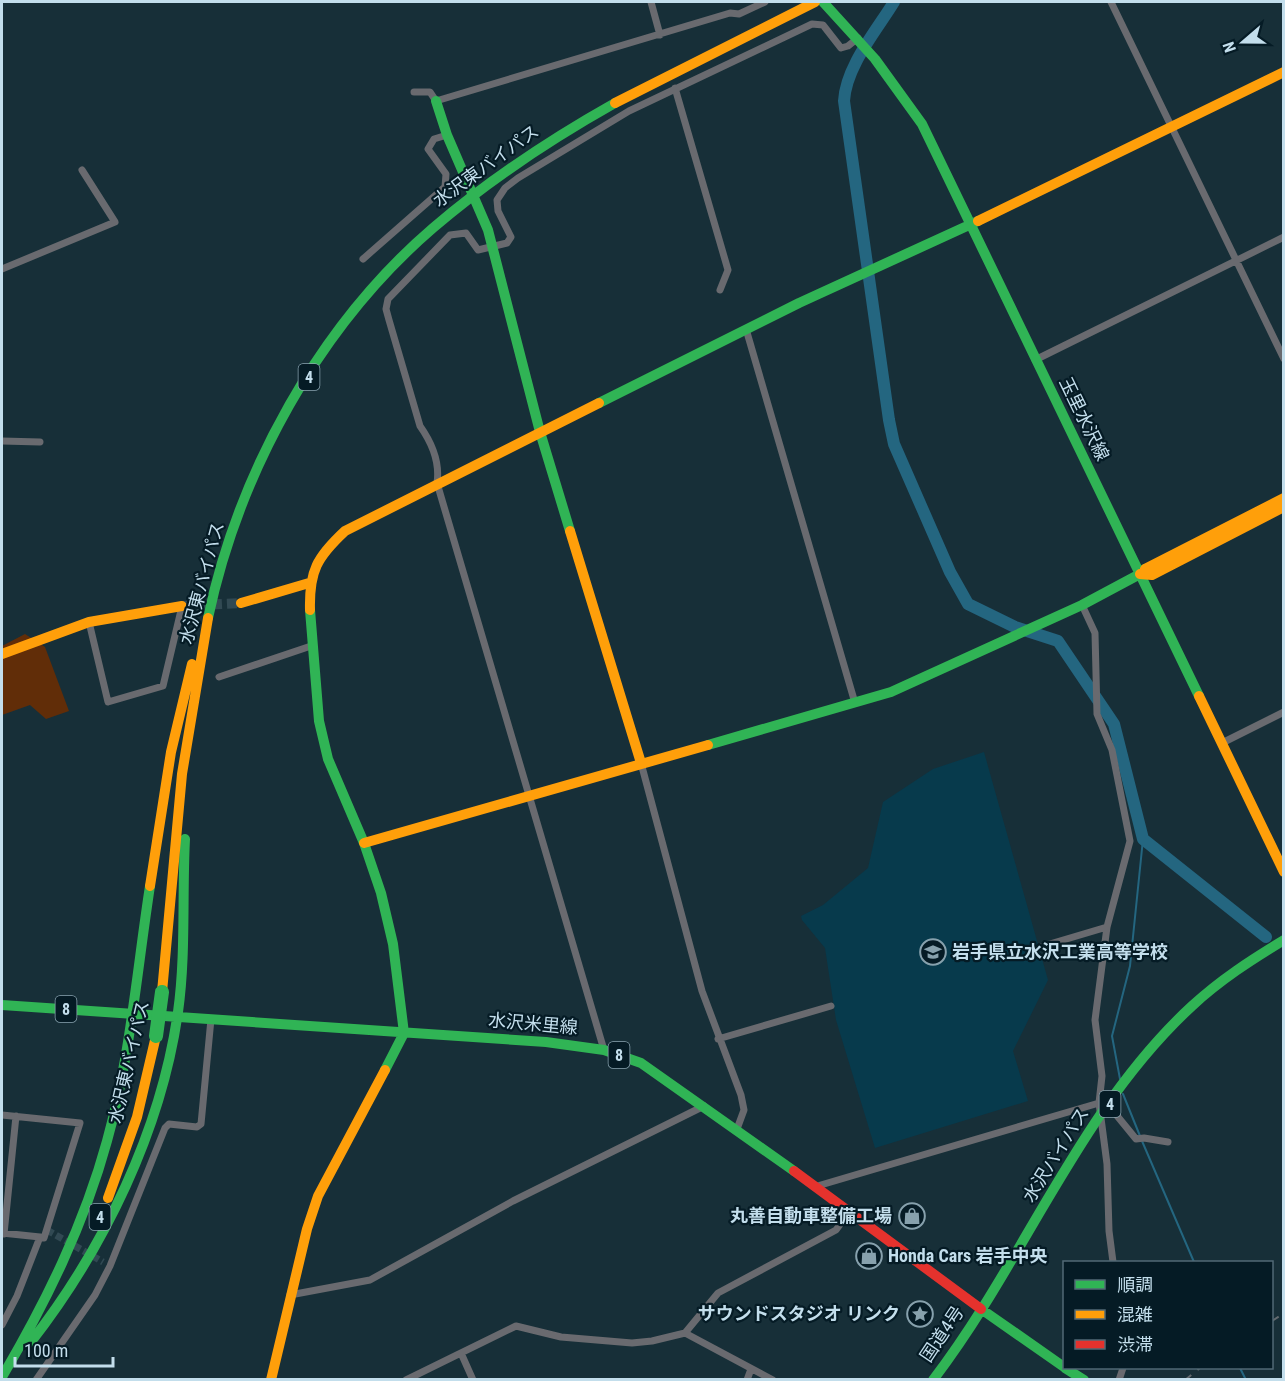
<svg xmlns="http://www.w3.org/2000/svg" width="1285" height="1381" font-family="'Roboto Condensed','Noto Sans JP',sans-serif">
  <rect width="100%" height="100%" fill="#172f38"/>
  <path fill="#073a4c" d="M984,752L1048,980L1013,1051L1028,1101L875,1148L836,1020L825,948L802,920L801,916L823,905L868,868L883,802L933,769Z"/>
  <path fill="#612d08" d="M25,634L45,647L69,711L46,719L30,705L2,715V646Z"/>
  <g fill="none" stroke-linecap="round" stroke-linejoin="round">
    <path stroke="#246680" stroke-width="2" d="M1120,1079L1112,1036L1130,966L1143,839
      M1123,1094L1140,1136
      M1142,1141L1194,1262
      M1240,1368L1246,1380"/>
    <path stroke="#246680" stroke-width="12" d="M894,2C877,30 846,66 844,101L889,420L894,444L950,572L968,604L1015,627L1058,641L1114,724L1143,839L1266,937"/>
    <path stroke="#314953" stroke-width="7" stroke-dasharray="7 3.5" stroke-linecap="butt" d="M47,1230L103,1262"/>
    <path stroke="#314953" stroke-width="10" stroke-dasharray="10 5" stroke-linecap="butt" d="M182,606L241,603"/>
    <path stroke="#696a6f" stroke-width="7" d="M651,2L660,35
      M1111,2L1284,359
      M675,88L728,270L720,290
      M414,92H430L436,101L730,13L739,14L765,2
      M363,259L445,187L446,174L428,149L434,139L447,135
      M2,269L115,222L82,170
      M746,329L855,703
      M1035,360L1284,237
      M2,441L40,442
      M1082,605L1095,633L1097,714L1112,750L1130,841L1107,927L1095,1020L1102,1076L1099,1103L1107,1164L1109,1231L1113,1262
      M89,622L108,702L163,686L182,606
      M219,677L311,646
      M1222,743L1284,712
      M641,763L702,991L741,1095L744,1110L737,1129
      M1043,946L1107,927
      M718,1039L831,1006
      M604,1050L437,483C440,463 432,443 420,426L389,320L386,309L388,299L450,235L466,233L478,250L507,243L511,237L498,211L497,200L505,188L518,178L629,111L812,24L823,25L841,48L848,46L858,38
      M1109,1106L1136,1139L1144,1138L1168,1142
      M2,1115L80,1123L44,1238L40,1237L17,1296L2,1325
      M814,1187L1099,1103
      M2,1233L40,1237
      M4,1234L16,1116
      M290,1295L370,1280L513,1201L704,1106
      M685,1333L773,1380
      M461,1353L473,1380
      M36,1380L95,1295L110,1266L165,1128L169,1124L197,1127L201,1124L211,1019
      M406,1380L516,1326L561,1337L632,1343L652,1341L685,1333L718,1293L836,1230L849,1212
      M747,1380L751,1369
      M1119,1380L1123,1368"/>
    <path stroke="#30b455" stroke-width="10" d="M823,2L875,59L922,124L1199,696
      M436,101L447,135L488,230L540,432L570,531
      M599,403L799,303L978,221
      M310,610L319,721L328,759L364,843L381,893L393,944L404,1033L385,1070
      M208,618C239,472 319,326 433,228C489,180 551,139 615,103
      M708,745L891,692L1082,605L1140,574L1145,569
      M2,1005L546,1042L604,1050L641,1063L794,1171
      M981,1309L1064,1367
      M31,1342C104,1248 161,1131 178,1012C186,955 182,896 185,839
      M1065,1368L1084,1380
      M2,1377C46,1302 84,1225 107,1141C130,1059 137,970 150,886
      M933,1380C1025,1260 1079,1110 1192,1006C1220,980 1251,960 1284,940"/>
    <path stroke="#ff9f0a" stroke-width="10" d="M615,103L815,2
      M978,221L1284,72
      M570,531L641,763
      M1145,569L1284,498
      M1140,574L1152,575L1284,507
      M241,603L309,583
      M310,610C309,571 317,557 345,531L599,403
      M2,654L89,622L182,606
      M1199,696L1284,872
      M364,843L708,745
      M150,886L171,752L192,664
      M162,992L182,774L208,618
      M108,1198L137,1117L156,1036
      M271,1380L307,1229L318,1196L385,1070"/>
    <path stroke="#e5322d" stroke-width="10" d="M794,1171L981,1309"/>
    <path stroke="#636a6f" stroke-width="2" stroke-dasharray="8 8" stroke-linecap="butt" d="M1272,1321L1284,1313
      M1185,1380L1200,1368"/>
    <path stroke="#30b455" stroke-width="14" d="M156,1036L162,992"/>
  </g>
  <defs>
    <g id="school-ring" transform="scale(1.35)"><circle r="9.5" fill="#051b25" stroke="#87a1ad" stroke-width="1.5"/><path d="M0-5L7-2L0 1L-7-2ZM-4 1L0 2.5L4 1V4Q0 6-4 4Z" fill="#87a1ad"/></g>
    <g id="shop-ring" transform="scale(1.35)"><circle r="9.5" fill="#051b25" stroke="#87a1ad" stroke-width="1.5"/><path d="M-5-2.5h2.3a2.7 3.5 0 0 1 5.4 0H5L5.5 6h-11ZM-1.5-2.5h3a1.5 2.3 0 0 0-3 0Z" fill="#87a1ad"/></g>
    <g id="sight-ring" transform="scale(1.35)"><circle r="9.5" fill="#051b25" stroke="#87a1ad" stroke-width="1.5"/><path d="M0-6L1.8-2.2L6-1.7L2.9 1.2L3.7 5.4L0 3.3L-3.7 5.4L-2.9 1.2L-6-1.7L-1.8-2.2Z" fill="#87a1ad"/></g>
  </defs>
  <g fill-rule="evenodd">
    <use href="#school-ring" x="933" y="952"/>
    <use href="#shop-ring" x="912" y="1216"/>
    <use href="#shop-ring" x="869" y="1256"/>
    <use href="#sight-ring" x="920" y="1314"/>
  </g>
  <g text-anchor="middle" stroke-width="4.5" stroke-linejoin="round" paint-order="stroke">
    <g fill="#051b25" stroke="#8aa4b0" stroke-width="1.5">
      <rect x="298.5" y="364" width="21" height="26" rx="4.5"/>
      <rect x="55.5" y="996" width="21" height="26" rx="4.5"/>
      <rect x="608.5" y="1042" width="21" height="26" rx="4.5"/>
      <rect x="1099.5" y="1091" width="21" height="26" rx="4.5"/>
      <rect x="89.5" y="1204" width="21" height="26" rx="4.5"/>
    </g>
    <g font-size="16" font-weight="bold" fill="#c3deec">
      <text x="309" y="383">4</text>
      <text x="66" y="1015">8</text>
      <text x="619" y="1061">8</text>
      <text x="1110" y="1110">4</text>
      <text x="100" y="1223">4</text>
    </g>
    <g font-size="18" fill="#c3deec" stroke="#051b25">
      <text transform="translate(486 166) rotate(-36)" y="6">水沢東バイパス</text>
      <text transform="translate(1084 419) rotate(64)" y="6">玉里水沢線</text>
      <text transform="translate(202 583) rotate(-75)" y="6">水沢東バイパス</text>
      <text transform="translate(533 1024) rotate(5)" y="6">水沢米里線</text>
      <text transform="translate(129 1062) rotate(-77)" y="6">水沢東バイパス</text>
      <text transform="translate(1056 1155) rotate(-58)" y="6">水沢バイパス</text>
      <text transform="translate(942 1334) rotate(-56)" y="6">国道4号</text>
    </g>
    <g font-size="18" font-weight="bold" fill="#c3deec" stroke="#051b25" text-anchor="start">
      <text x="952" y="958">岩手県立水沢工業高等学校</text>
      <text x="892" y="1222" text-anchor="end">丸善自動車整備工場</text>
      <text x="888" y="1262">Honda Cars 岩手中央</text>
      <text x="900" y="1320" text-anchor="end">サウンドスタジオ リンク</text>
    </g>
  </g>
  <rect width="1285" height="1381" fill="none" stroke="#c3deec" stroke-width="6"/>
  <rect x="1063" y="1261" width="210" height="108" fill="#051b25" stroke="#516975" stroke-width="1.5"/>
  <rect x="1075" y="1280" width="30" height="9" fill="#30b455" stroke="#516975" stroke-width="1.5"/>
  <text x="1117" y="1291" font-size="18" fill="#c3deec">順調</text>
  <rect x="1075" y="1310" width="30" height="9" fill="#ff9f0a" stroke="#516975" stroke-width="1.5"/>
  <text x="1117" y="1321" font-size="18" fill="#c3deec">混雑</text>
  <rect x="1075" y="1340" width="30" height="9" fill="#e5322d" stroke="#516975" stroke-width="1.5"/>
  <text x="1117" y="1351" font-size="18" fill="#c3deec">渋滞</text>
  <g transform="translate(1243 42) rotate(250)" stroke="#051b25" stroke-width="4.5" paint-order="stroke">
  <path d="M0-4.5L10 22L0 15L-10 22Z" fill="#c3deec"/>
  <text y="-9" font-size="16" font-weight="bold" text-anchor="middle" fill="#c3deec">N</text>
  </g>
  <path d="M15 1357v9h98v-9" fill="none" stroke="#c3deec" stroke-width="3"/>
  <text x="24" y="1357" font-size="18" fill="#c3deec" stroke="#051b25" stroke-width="4.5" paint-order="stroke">100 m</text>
</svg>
